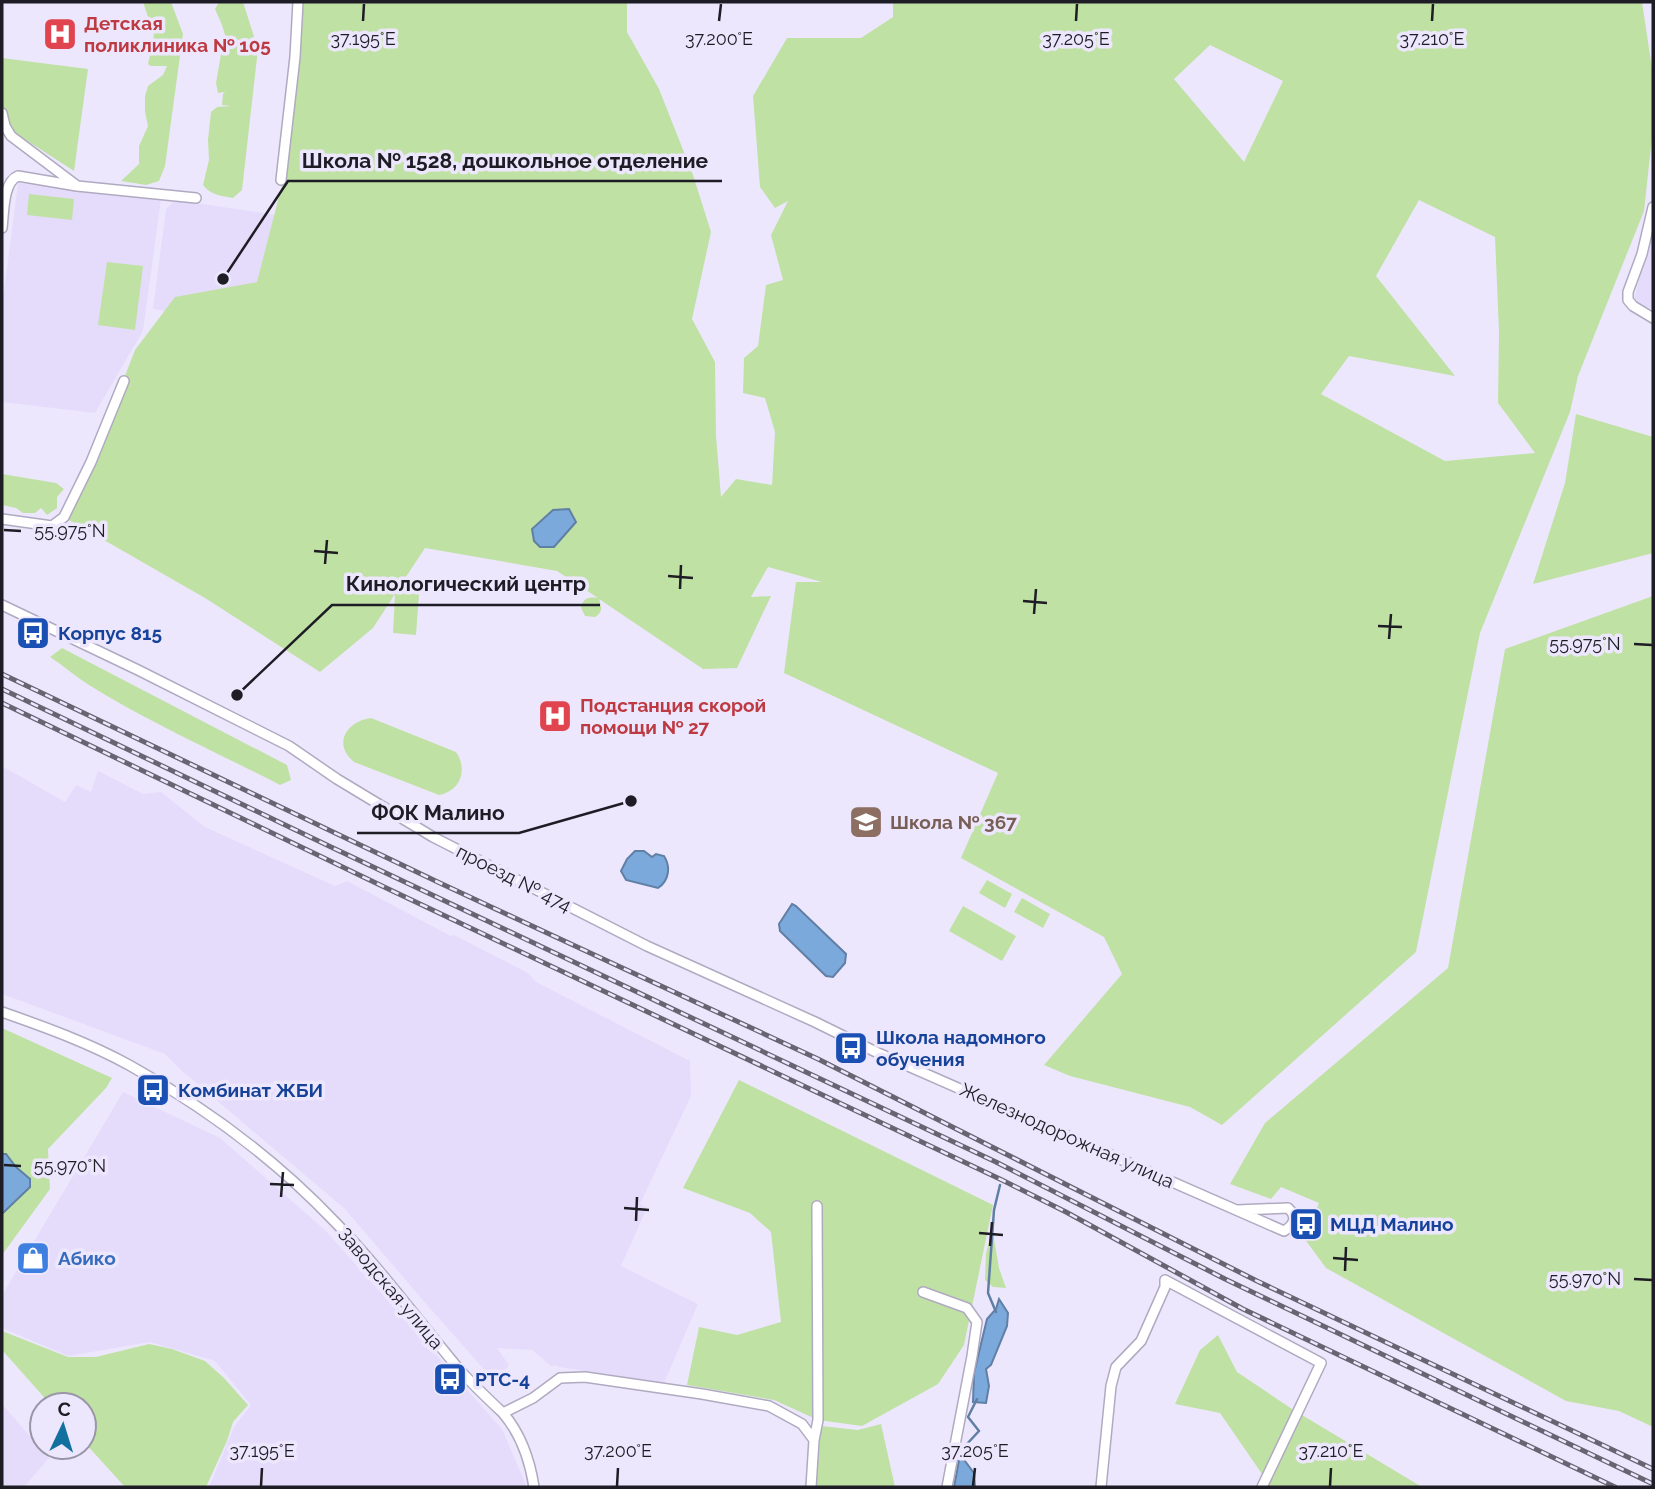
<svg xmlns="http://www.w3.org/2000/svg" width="1655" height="1489" font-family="Raleway,sans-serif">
  <rect width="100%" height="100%" fill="#ede7fe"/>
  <path fill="#e5dcfb" d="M18,183L161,199L143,331L95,413L2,402V307Z
    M175,200L289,217L288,302L214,318L153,309L166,209Z
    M1653,225V309L1642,306L1634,300Z
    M2,766L65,802L76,785L91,792L98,771L143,794L161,792L205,827L335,886L347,881L451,936L454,935L528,973L536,982L690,1061L691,1096L640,1204L647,1208L621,1266L698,1304L664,1383L559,1367L554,1365L552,1367L532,1350L497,1348L509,1365L495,1382L421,1298L345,1209L182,1071L165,1054L2,994Z
    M123,1092L220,1138L325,1230L502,1429L527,1487H209L234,1427L251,1405L215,1361L150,1342L68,1356L2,1328V1295Z
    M2,1404L49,1458L24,1487H2Z"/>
  <path fill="#c0e1a4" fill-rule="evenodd" d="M143,2H171L183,34L165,166L159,181L146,185L121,181L139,164V146L148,126L145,112V96L148,86L163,75L167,66H151L148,64L154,35Z
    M219,2H243L258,49L242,190L233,198C222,196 210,195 203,185L209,160L208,140L211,112L217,107L231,106L222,105L223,94L225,92L218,93L216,83L221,54L227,42L222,25L215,9Z
    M304,2H627V32L659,89L693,175L711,232L692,319L715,362L716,436L721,497L736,479L772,485L775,432L765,398L743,393L744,358L758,346L766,285L783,280L771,235L788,201L775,208L760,187L753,96L787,38H861L893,17V2H1642L1653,75V128L1644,211L1578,376L1570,412L1480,633L1416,952L1222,1125L1190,1107L1070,1076L1044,1065L1122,974L1104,937L961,858L998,773L784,673L796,582H822L768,567L751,597L771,596L737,668L703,669L599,599C601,606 604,612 595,617L585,616L581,608C583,597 590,597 598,598L557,571L425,548L396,592L419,594L416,635L393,633L395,594L373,628L320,672L205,598L69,520L135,350L175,297L257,282L285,173ZM1210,45L1283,81L1244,162L1174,79ZM1419,200L1495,237L1499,331L1498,403L1535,453L1445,461L1321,394L1349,356L1455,376L1376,276Z
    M2,58L88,69L74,171L15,133L7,124L2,102Z
    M29,194L74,199L72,220L27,215Z
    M107,262L143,266L135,330L98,325Z
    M1576,414L1653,437V553L1533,584L1565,483Z
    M2,474L56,483L64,489L57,497V508L47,515L41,508L35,513H23L16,508L2,505Z
    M1653,596V1427L1619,1411L1566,1401L1326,1268L1304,1238L1319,1203L1281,1187L1271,1199L1230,1184L1265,1123L1448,968L1505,649Z
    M62,648L287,765L291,780L280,785C216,752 150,723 89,685C76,677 64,666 50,657Z
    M371,718L456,752C468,769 461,791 439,795L354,762C332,744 347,721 371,718Z
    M987,880L1012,894L1005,908L979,893Z
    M1022,898L1050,914L1043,928L1014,912Z
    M963,906L1016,936L1002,961L949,931Z
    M2,1028L112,1078L106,1088L48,1149L50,1189L2,1255Z
    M739,1080L993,1205L964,1345L938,1384L862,1426L818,1420L774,1400L687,1385L699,1327L737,1335L781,1322L771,1232L750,1213L683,1188Z
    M992,1227L999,1268L1006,1288L993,1287L985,1280L986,1254Z
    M2,1331L68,1357H96L149,1344L172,1349L205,1361L224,1378L248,1405L233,1422L227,1441L206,1487H125L84,1442V1405H51L2,1350Z
    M1218,1335L1237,1372L1292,1409L1422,1487H1262V1474L1220,1413L1175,1404L1200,1350Z
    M881,1424L895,1487H816L821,1426L858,1430Z"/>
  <path fill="#7ca9db" stroke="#607fa4" stroke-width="2" d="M569,509L576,522L554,547H540L534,541L532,529L553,510Z
    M635,851H644L652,857L656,854L664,856C671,867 669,881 658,888L626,880L621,871L627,859Z
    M792,904L796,906L846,954L845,963L833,977L826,976L780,931L779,924Z
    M2,1154H6L16,1167L30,1179V1187L2,1214Z
    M999,1299L1008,1313L1007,1326L991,1365L986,1369L989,1386L986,1403L973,1402L974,1373L987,1319L996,1309Z
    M963,1454L965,1461L974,1473L975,1487H954L960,1455Z"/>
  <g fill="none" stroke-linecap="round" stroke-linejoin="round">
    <path stroke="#607fa4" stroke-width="2.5" d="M996,1312L988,1293L994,1210L1000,1185
      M963,1454L966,1445L979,1431L968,1417L977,1399"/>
    <g stroke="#b0aac0" stroke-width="12">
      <path id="minor" d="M2,113L5,126L11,136L76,185
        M281,180L295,57L298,2
        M1653,207L1642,254L1628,292V300L1633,306L1653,318
        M2,228C4,212 3,182 18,176L77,186L196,198
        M2,519L52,526L64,517L91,462L124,381
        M2,605L138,670L289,746L337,779L433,837L647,946L815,1022L876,1052L1284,1231C1294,1225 1298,1217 1288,1208L1237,1210
        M2,1012C45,1027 89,1043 129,1065C205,1107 275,1159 335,1222C380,1268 417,1319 458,1368C472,1384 488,1399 503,1413L533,1398L560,1378L585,1377L702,1394L769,1406L802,1424L814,1440L811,1487
        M923,1292L967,1308L977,1322L972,1356L947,1487
        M503,1413C520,1433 530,1461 534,1487
        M814,1440L818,1420L817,1206
        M1101,1487L1111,1386L1116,1367L1141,1341L1165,1287V1280L1321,1363L1262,1487"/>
    </g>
    <use href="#minor" stroke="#fff" stroke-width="9"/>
    <g stroke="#686472" stroke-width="5">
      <path id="rail" d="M2,674L442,884L818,1059L1257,1281L1653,1469
        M2,689L331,847L996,1162L1225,1279L1653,1484
        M2,703L380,885L1002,1180L1066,1212L1243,1309L1615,1487"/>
    </g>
    <use href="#rail" stroke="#ede7fe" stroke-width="2.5" stroke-dasharray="8" stroke-linecap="butt"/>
  </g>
  <path fill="none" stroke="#1e1c24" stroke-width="2.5" d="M363,21L364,4M719,21L721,4M1076,21L1077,4M1432,21L1433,4M4,530L21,531M314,551L338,553M325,564L327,540M668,576L693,578M680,589L681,565M1023,601L1047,603M1034,614L1036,589M1378,626L1402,627M1389,639L1391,614M1634,644L1652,645M4,1165L21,1166M270,1184L294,1185M281,1197L283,1172M624,1208L649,1210M636,1221L637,1197M979,1233L1003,1235M990,1246L992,1222M1333,1258L1358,1260M1345,1271L1346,1247M1634,1279L1652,1280M261,1486L262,1468M617,1486L618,1468M973,1486L975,1468M1330,1486L1331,1468"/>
  <defs>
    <g id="hospital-square" transform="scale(1.75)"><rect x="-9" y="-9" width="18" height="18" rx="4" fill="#e0444e" stroke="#ede7fe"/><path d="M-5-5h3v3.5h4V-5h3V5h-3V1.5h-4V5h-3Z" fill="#fff"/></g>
    <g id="bus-square" transform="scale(1.75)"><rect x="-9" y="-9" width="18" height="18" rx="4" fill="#1a4fb4" stroke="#ede7fe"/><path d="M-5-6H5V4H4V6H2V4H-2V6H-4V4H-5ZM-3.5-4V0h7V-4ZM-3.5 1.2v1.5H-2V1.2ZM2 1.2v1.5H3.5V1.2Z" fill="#fff"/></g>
    <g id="school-square" transform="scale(1.75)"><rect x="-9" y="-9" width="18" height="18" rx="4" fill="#8d6e63" stroke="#ede7fe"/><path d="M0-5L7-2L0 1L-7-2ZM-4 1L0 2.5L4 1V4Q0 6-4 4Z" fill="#fff"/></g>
    <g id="shop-square" transform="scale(1.75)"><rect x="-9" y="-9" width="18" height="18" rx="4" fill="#3f7fe0" stroke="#ede7fe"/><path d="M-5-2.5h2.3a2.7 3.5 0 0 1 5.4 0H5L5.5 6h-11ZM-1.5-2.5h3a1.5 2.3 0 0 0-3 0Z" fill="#fff"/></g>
  </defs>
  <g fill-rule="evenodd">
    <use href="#hospital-square" x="60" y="34"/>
    <use href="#bus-square" x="33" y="633"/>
    <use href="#hospital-square" x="555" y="716"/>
    <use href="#school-square" x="866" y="822"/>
    <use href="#bus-square" x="851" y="1048"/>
    <use href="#bus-square" x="153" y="1090"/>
    <use href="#bus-square" x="1306" y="1224"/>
    <use href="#shop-square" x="33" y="1258"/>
    <use href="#bus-square" x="450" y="1379"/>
  </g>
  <g text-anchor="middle" stroke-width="7" stroke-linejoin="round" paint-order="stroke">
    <g font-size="19" font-weight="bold" fill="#be3a42" stroke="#ede7fe" text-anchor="start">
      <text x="84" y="30">Детская<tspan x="84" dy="22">поликлиника № 105</tspan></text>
      <text x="580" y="712">Подстанция скорой<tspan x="580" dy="22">помощи № 27</tspan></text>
    </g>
    <g font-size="19" font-weight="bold" fill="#164399" stroke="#ede7fe" text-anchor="start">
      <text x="58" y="640">Корпус 815</text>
      <text x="876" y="1044">Школа надомного<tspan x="876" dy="22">обучения</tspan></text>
      <text x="178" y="1097">Комбинат ЖБИ</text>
      <text x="1330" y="1231">МЦД Малино</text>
      <text x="475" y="1386">РТС-4</text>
    </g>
    <g font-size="19" font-weight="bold" fill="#785e54" stroke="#ede7fe" text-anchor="start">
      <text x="890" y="829">Школа № 367</text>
    </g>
    <g font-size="19" fill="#1e1c24" stroke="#ede7fe">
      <text transform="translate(514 878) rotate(27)" y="7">проезд № 474</text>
      <text transform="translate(1067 1135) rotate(24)" y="7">Железнодорожная улица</text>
      <text transform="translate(391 1288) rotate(50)" y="7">Заводская улица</text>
    </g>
    <g font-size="19" font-weight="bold" fill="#366cbe" stroke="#ede7fe" text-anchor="start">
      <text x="58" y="1265">Абико</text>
    </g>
  </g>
  <g font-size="18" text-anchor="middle" fill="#1e1c24" stroke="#ede7fe" stroke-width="7" stroke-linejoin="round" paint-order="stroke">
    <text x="363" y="45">37.195°E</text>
    <text x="719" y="45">37.200°E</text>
    <text x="1076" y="45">37.205°E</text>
    <text x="1432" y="45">37.210°E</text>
    <text x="70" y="537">55.975°N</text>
    <text x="1585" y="650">55.975°N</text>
    <text x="70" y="1172">55.970°N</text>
    <text x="1585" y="1285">55.970°N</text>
    <text x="262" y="1457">37.195°E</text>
    <text x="618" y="1457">37.200°E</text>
    <text x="975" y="1457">37.205°E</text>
    <text x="1331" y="1457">37.210°E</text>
  </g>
  <path fill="none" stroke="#1e1c24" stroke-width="2.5" d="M223 279L288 181H722M237 695L332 605H600M631 801L519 833H357"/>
  <g fill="#1e1c24" stroke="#ede7fe" stroke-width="2.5">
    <circle cx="223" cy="279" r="7"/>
    <circle cx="237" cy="695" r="7"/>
    <circle cx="631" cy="801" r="7"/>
  </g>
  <g font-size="21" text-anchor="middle" font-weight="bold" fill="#1e1c24" stroke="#ede7fe" stroke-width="7" stroke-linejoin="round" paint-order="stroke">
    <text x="505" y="168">Школа № 1528, дошкольное отделение</text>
    <text x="466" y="591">Кинологический центр</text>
    <text x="438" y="820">ФОК Малино</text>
  </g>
  <rect width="1655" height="1489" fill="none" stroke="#1e1c24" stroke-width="7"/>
  <g transform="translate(63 1426) rotate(4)"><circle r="33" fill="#ede7fe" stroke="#9a96a7" stroke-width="2"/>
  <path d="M0-5L12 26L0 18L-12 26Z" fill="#12709e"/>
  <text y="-10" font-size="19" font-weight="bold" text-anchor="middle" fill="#1e1c24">С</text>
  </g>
</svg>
